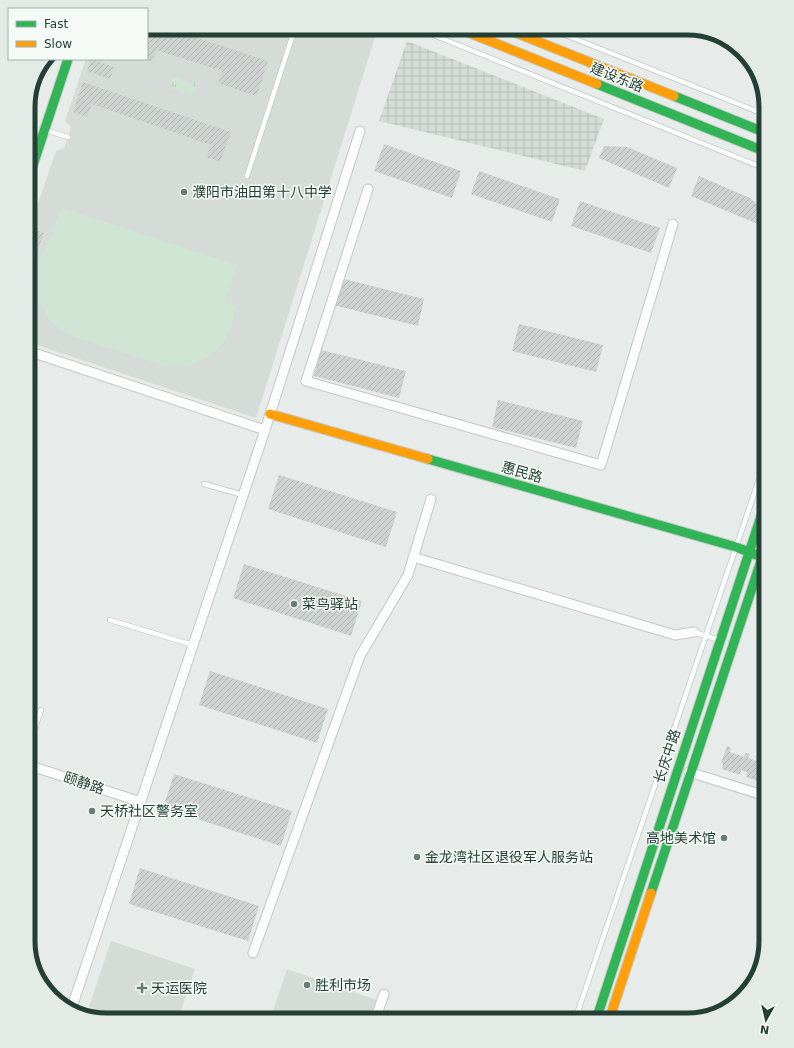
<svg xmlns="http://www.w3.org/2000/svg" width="794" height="1048" font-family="'DejaVu Sans','Noto Sans SC',sans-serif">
  <defs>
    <pattern id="industrial-grid" width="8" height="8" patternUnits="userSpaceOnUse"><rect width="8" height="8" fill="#d5dcd8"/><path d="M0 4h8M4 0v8" fill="none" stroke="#b7beba"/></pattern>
    <pattern id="grass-tufts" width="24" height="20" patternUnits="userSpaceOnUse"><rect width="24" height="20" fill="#d0e4d4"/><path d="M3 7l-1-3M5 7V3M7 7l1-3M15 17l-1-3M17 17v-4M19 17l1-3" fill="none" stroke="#b2c5b7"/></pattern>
    <pattern id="building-hatch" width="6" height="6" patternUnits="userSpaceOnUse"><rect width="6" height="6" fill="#ced2d0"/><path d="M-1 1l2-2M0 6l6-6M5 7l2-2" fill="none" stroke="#b1b5b3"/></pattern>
  </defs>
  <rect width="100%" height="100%" fill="#e7ebe9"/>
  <path fill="#d5dcd8" d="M147,28H360L376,34L256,418L28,342V233L56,151L64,148L68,137L71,127L65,121L86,59H147Z
    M111,941L195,969L178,1020H129L89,1007Z
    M287,969L377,1000L370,1020H270Z"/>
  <path fill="url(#industrial-grid)" d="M407,41L604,119L585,171L379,121Z"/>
  <path fill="url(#grass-tufts)" d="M173,77L196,84L193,95L170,88Z"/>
  <path fill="#d0e4d4" d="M61,208L237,265L225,303L235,306L232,326L222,344L207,358L187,366H166L68,335L50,321L39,301L34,278L42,253L48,244Z"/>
  <path fill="url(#building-hatch)" d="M147,28H167L268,61L257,96L218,83L222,71L156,50L152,62L147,60Z
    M91,59L114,67L110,79L87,71Z
    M83,82L231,132L220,162L206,157L211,145L92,104L87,117L73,112Z
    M384,144L461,171L452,198L374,171Z
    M604,146L627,147L677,168L669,188L599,158Z
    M479,171L560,199L552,222L471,194Z
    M699,176L750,198L766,213L760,225L691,196Z
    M580,201L660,228L651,253L571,226Z
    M33,229L44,233L28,278V244Z
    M340,278L424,299L418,326L333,305Z
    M519,324L603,345L596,372L512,351Z
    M321,350L406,371L399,398L314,376Z
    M498,400L583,421L576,448L492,427Z
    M279,475L397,512L386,547L268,509Z
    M244,564L362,601L351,636L233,598Z
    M210,671L328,709L317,743L199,705Z
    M727,746L731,748L730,752L744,757L746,753L750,754L748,758L766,764V778L763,783L746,777L747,772L741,770L740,775L722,769L723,764L721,763Z
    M174,774L292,811L281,846L163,808Z
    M140,868L259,906L248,941L129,904Z"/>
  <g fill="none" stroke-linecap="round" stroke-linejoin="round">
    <g stroke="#c4c8c6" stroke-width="6">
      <path id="lane" d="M416,28L766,169
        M548,28L766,115
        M45,130L68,137
        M247,176L295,28
        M204,484L243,495
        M110,620L193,645
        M694,632L719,640
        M28,749L41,710
        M575,1020L766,459"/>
    </g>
    <g stroke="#c4c8c6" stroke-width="11">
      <path id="street" d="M368,189L306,381L601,465L673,224
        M28,351L265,430
        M413,557L675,635L694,632
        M28,765L141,802
        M689,772L766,796
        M253,953L360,656L408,575L431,499
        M71,1010L265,430L360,131
        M375,1020L384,994"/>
    </g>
    <g stroke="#c2c9c6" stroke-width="11">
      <path id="fast" d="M597,84L766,152
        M674,96L766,133
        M28,180L68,59
        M428,459L736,547L759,556
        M651,893L766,546
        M596,1020L766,501"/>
    </g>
    <g stroke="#c2c9c6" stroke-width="11">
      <path id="slow" d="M457,28L597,84
        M504,28L674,96
        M270,414L428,459
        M609,1020L651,893"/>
    </g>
    <use href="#lane" stroke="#fbfcfc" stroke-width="4.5"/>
    <use href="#street" stroke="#fbfcfc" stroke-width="9"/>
    <use href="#fast" stroke="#30b455" stroke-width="9"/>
    <use href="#slow" stroke="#ff9f0a" stroke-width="9"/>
  </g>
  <g fill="#687b74" stroke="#f5faf7" stroke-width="1.5">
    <circle cx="184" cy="192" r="4"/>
    <circle cx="294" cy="604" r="4"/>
    <circle cx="92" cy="811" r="4"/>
    <circle cx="724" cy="838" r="4"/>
    <circle cx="417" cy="857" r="4"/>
    <circle cx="307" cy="985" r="4"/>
    <path d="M140 982h4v4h4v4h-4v4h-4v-4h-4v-4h4z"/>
  </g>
  <g text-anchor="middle" stroke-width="3" stroke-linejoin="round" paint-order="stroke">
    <g font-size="14" fill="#243f35" stroke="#f5faf7">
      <text transform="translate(617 77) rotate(22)" y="5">建设东路</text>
      <text transform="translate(522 472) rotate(16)" y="5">惠民路</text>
      <text transform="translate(667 756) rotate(-72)" y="5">长庆中路</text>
      <text transform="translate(84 783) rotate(18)" y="5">颐静路</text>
    </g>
    <g font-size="14" fill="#243f35" stroke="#f5faf7" text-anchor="start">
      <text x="192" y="197">濮阳市油田第十八中学</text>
      <text x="302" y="609">菜鸟驿站</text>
      <text x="100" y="816">天桥社区警务室</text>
      <text x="716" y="843" text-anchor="end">高地美术馆</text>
      <text x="425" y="862">金龙湾社区退役军人服务站</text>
      <text x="315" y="990">胜利市场</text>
      <text x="151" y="993">天运医院</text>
    </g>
  </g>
  <path d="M0 0H794V1048H0ZM107 35H687A72 72 0 0 1 759 107V941A72 72 0 0 1 687 1013H107A72 72 0 0 1 35 941V107A72 72 0 0 1 107 35Z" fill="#e4ebe7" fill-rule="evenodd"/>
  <path fill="none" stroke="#243f35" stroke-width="5" d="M107 35H687A72 72 0 0 1 759 107V941A72 72 0 0 1 687 1013H107A72 72 0 0 1 35 941V107A72 72 0 0 1 107 35Z"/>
  <rect x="8" y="8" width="140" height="52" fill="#f5faf7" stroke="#a1afa9"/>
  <rect x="16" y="21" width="20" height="6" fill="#30b455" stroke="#a1afa9"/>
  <text x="44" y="28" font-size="12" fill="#243f35">Fast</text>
  <rect x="16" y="41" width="20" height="6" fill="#ff9f0a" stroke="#a1afa9"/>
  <text x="44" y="48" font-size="12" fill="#243f35">Slow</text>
  <g transform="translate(766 1020) rotate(188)" stroke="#f5faf7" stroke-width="3" paint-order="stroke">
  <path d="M0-3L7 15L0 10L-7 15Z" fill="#243f35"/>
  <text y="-6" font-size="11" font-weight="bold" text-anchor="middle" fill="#243f35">N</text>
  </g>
</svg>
